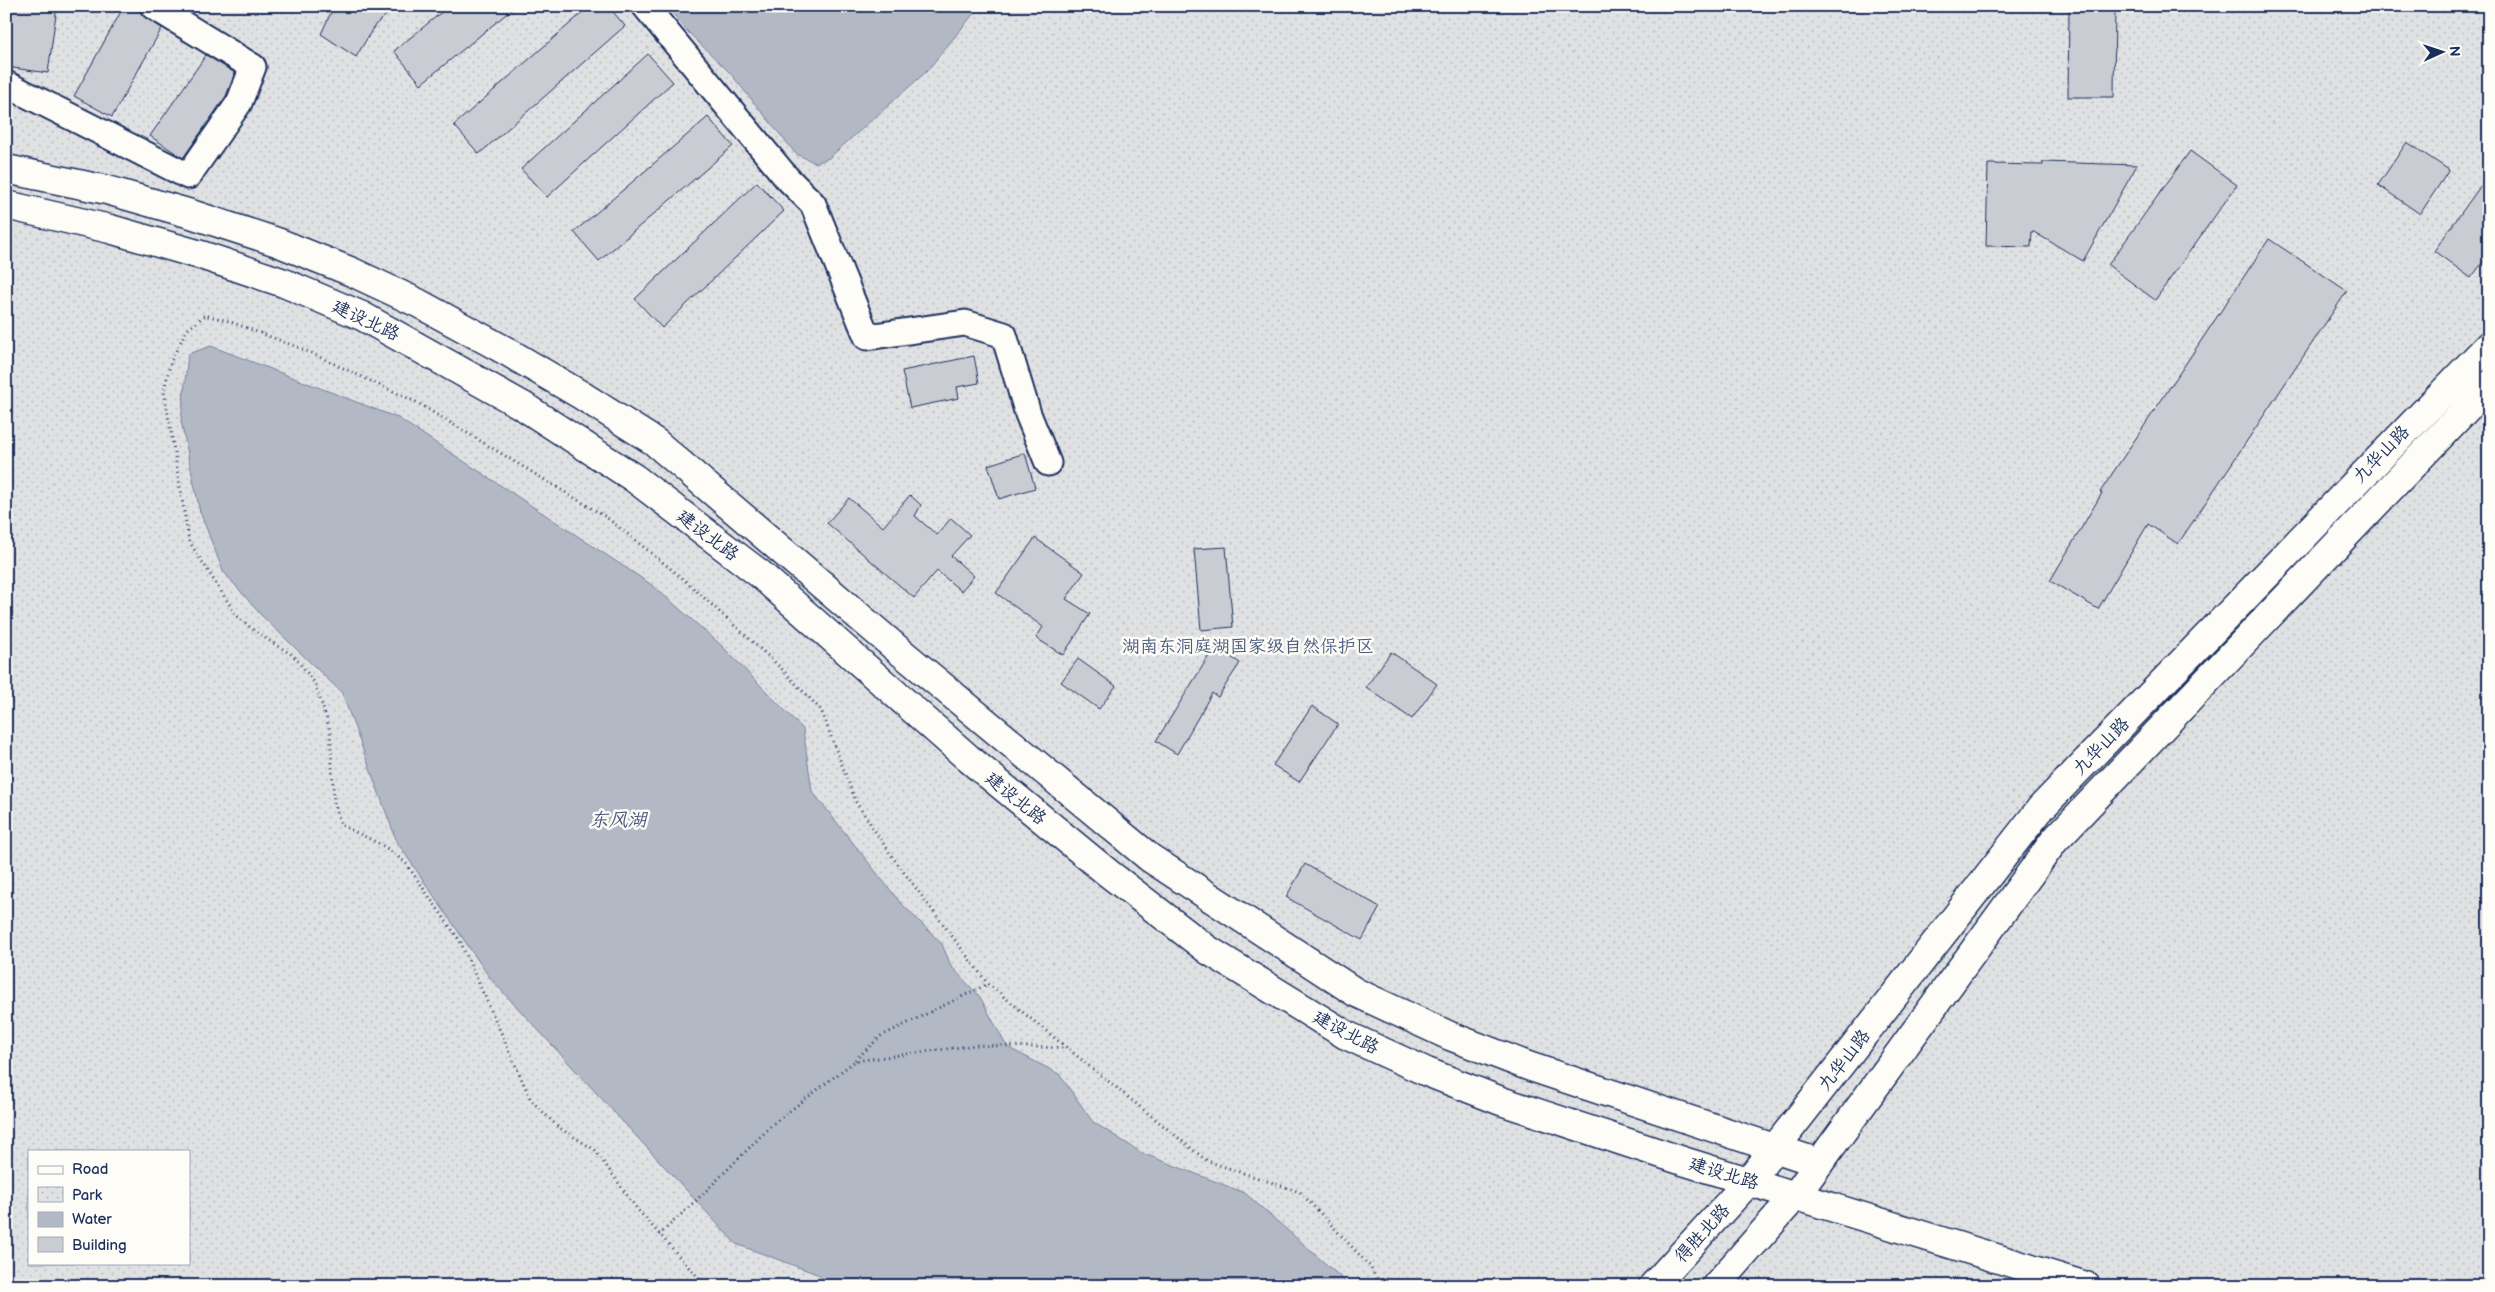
<svg xmlns="http://www.w3.org/2000/svg" width="2495" height="1292" font-family="'Balsamiq Sans','LXGW WenKai TC',sans-serif">
  <defs>
    <pattern id="park-dots" width="8" height="8" patternUnits="userSpaceOnUse" patternTransform="scale(1.25)"><rect width="8" height="8" fill="#e0e1e3"/><path d="M2 2h.1M6 6h.1" fill="none" stroke="#c0c1c5" stroke-width="1.8" stroke-linecap="round"/></pattern>
  </defs>
  <rect width="100%" height="100%" fill="#fdfcf7"/>
  <filter id="ink" filterUnits="userSpaceOnUse"><feTurbulence type="fractalNoise" baseFrequency=".02" numOctaves="2"/><feDisplacementMap in="SourceGraphic" scale="10" xChannelSelector="R" yChannelSelector="G"/><feConvolveMatrix kernelMatrix="1 2 1 2 8 2 1 2 1" color-interpolation-filters="sRGB"/></filter>
  <g filter="url(#ink)">
    <path fill="url(#park-dots)" stroke="#7e88a0" fill-rule="evenodd" d="M6,6H2489V1286H6ZM29,1151H189V1263H29Z"/>
    <path fill="#b3b8c5" stroke="#76819c" d="M667,6H980L926,72L829,158L816,163L796,154L730,73L688,32Z
      M211,346L398,418L652,585L721,645L803,729L812,791L899,901L942,944L951,966L980,997L1007,1047L1059,1074L1093,1122L1142,1153L1245,1193L1344,1280L1347,1286H830L817,1274L736,1244L490,978L397,842L342,693L261,615L223,571L200,512L181,421L188,354Z"/>
    <path fill="#c9ccd3" stroke="#1b2f5e" d="M6,6H57L48,73L6,67Z
      M124,6H130L140,11L146,18L162,28L112,117L74,96Z
      M334,6H397L375,25L356,57L321,34Z
      M449,6H516L421,84L394,51Z
      M590,6H608L625,26L479,154L454,125Z
      M2069,6H2115L2114,97H2068Z
      M648,54L673,82L547,197L521,169Z
      M206,55L235,73L226,96L183,158L150,136Z
      M708,117L733,146L599,261L574,232Z
      M2407,142L2449,170L2420,214L2378,185Z
      M2190,151L2237,185L2155,300L2108,265Z
      M2043,162L2137,165L2083,261L2032,231L2031,247L1986,246L1988,164L2043,165Z
      M2489,174V254L2471,278L2434,251Z
      M757,182L784,211L662,328L635,299Z
      M2269,239L2347,291L2178,544L2148,524L2098,609L2050,581L2102,493L2100,492Z
      M974,356L979,383L957,387L959,398L910,408L902,371Z
      M1025,453L1035,488L999,499L988,465Z
      M910,495L921,505L915,516L937,535L951,518L970,535L951,556L974,576L961,591L937,571L914,598L827,523L849,498L883,527Z
      M1035,538L1084,573L1066,599L1090,614L1063,655L1036,638L1043,627L996,593Z
      M1226,547L1233,627L1201,630L1194,549Z
      M1215,646L1240,663L1218,697L1212,693L1177,754L1156,741Z
      M1391,652L1437,684L1412,719L1366,687Z
      M1078,659L1116,686L1099,709L1061,682Z
      M1312,706L1338,724L1299,782L1273,765Z
      M1305,864L1380,907L1362,940L1286,897Z"/>
    <g fill="none" stroke-linecap="round" stroke-linejoin="round">
      <g stroke="#1b2f5e" stroke-width="29">
        <path id="minor" d="M645,6L786,177L813,204L867,337L965,323L1004,335L1028,414L1048,463
          M6,84L188,176L239,103L253,67L153,6"/>
      </g>
      <g stroke="#1b2f5e" stroke-width="31">
        <path id="secondary" d="M6,169L107,190L191,214L277,242L352,272L418,303L508,352L581,395L655,442L896,648L1150,858L1355,992L1450,1036L1528,1066L1819,1163
          M6,205L110,229L204,256L284,283L362,316L523,406L634,478L760,574L968,758L1108,873L1208,950L1346,1035L1427,1072L1501,1101L1683,1161L2086,1286"/>
      </g>
      <g stroke="#1b2f5e" stroke-width="31">
        <path id="primary" d="M1653,1286L1750,1180L2041,808L2489,345
          M1716,1286L1796,1195L2054,841L2489,385"/>
      </g>
      <path stroke="#1b2f5e" stroke-width="3" stroke-dasharray="1 4" stroke-linecap="butt" d="M855,1060L881,1036L988,984
        M659,1235L703,1194L774,1123L855,1061L976,1045L1065,1048
        M706,1286L637,1209L595,1150L558,1127L531,1100L460,941L405,862L382,845L341,825L334,802L330,730L315,683L294,656L257,633L236,615L189,541L164,390L171,361L186,331L205,315L228,321L300,348L416,402L606,517L681,577L778,665L821,710L856,802L891,855L988,984L1207,1161L1300,1192L1370,1266L1380,1286"/>
      <use href="#minor" stroke="#fdfcf7" stroke-width="25"/>
      <use href="#secondary" stroke="#fdfcf7" stroke-width="28"/>
      <use href="#primary" stroke="#fdfcf7" stroke-width="28"/>
    </g>
  </g>
  <g text-anchor="middle" stroke-width="5" stroke-linejoin="round" paint-order="stroke">
    <g font-size="18" fill="#1b2f5e" stroke="#fdfcf7">
      <text transform="translate(366 320) rotate(25)" y="6">建设北路</text>
      <text transform="translate(2381 454) rotate(-46)" y="6">九华山路</text>
      <text transform="translate(708 535) rotate(37)" y="6">建设北路</text>
      <text transform="translate(2101 746) rotate(-46)" y="6">九华山路</text>
      <text transform="translate(1016 798) rotate(39)" y="6">建设北路</text>
      <text transform="translate(1346 1032) rotate(28)" y="6">建设北路</text>
      <text transform="translate(1844 1060) rotate(-52)" y="6">九华山路</text>
      <text transform="translate(1724 1173) rotate(17)" y="6">建设北路</text>
      <text transform="translate(1702 1233) rotate(-48)" y="6">得胜北路</text>
    </g>
    <g font-size="18" fill="#4c5c7f" stroke="#fdfcf7">
      <text x="1248" y="652">湖南东洞庭湖国家级自然保护区</text>
    </g>
    <g font-size="19" font-style="italic" fill="#49587d" stroke="#fdfcf7">
      <text x="618" y="826">东风湖</text>
    </g>
  </g>
  <rect width="2495" height="1292" fill="none" stroke="#fdfcf7" stroke-width="25"/>
  <rect x="12" y="12" width="2470" height="1267" fill="none" stroke="#1b2f5e" stroke-width="2" filter="url(#ink)"/>
  <rect x="28" y="1150" width="162" height="115" fill="#fdfcf7" stroke="#a3aaba"/>
  <rect x="38" y="1166" width="25" height="8" fill="#fdfcf7" stroke="#a3aaba"/>
  <text x="72" y="1174" font-size="15" fill="#1b2f5e">Road</text>
  <rect x="38" y="1187" width="25" height="15" fill="url(#park-dots)" stroke="#a3aaba"/>
  <text x="72" y="1200" font-size="15" fill="#1b2f5e">Park</text>
  <rect x="38" y="1212" width="25" height="15" fill="#b3b8c5" stroke="#a3aaba"/>
  <text x="72" y="1224" font-size="15" fill="#1b2f5e">Water</text>
  <rect x="38" y="1237" width="25" height="15" fill="#c9ccd3" stroke="#a3aaba"/>
  <text x="72" y="1250" font-size="15" fill="#1b2f5e">Building</text>
  <g transform="translate(2442 52) rotate(87)" stroke="#fdfcf7" stroke-width="4" paint-order="stroke">
  <path d="M0-4L9 19L0 12L-9 19Z" fill="#1b2f5e"/>
  <text y="-8" font-size="14" font-weight="bold" text-anchor="middle" fill="#1b2f5e">N</text>
  </g>
</svg>
